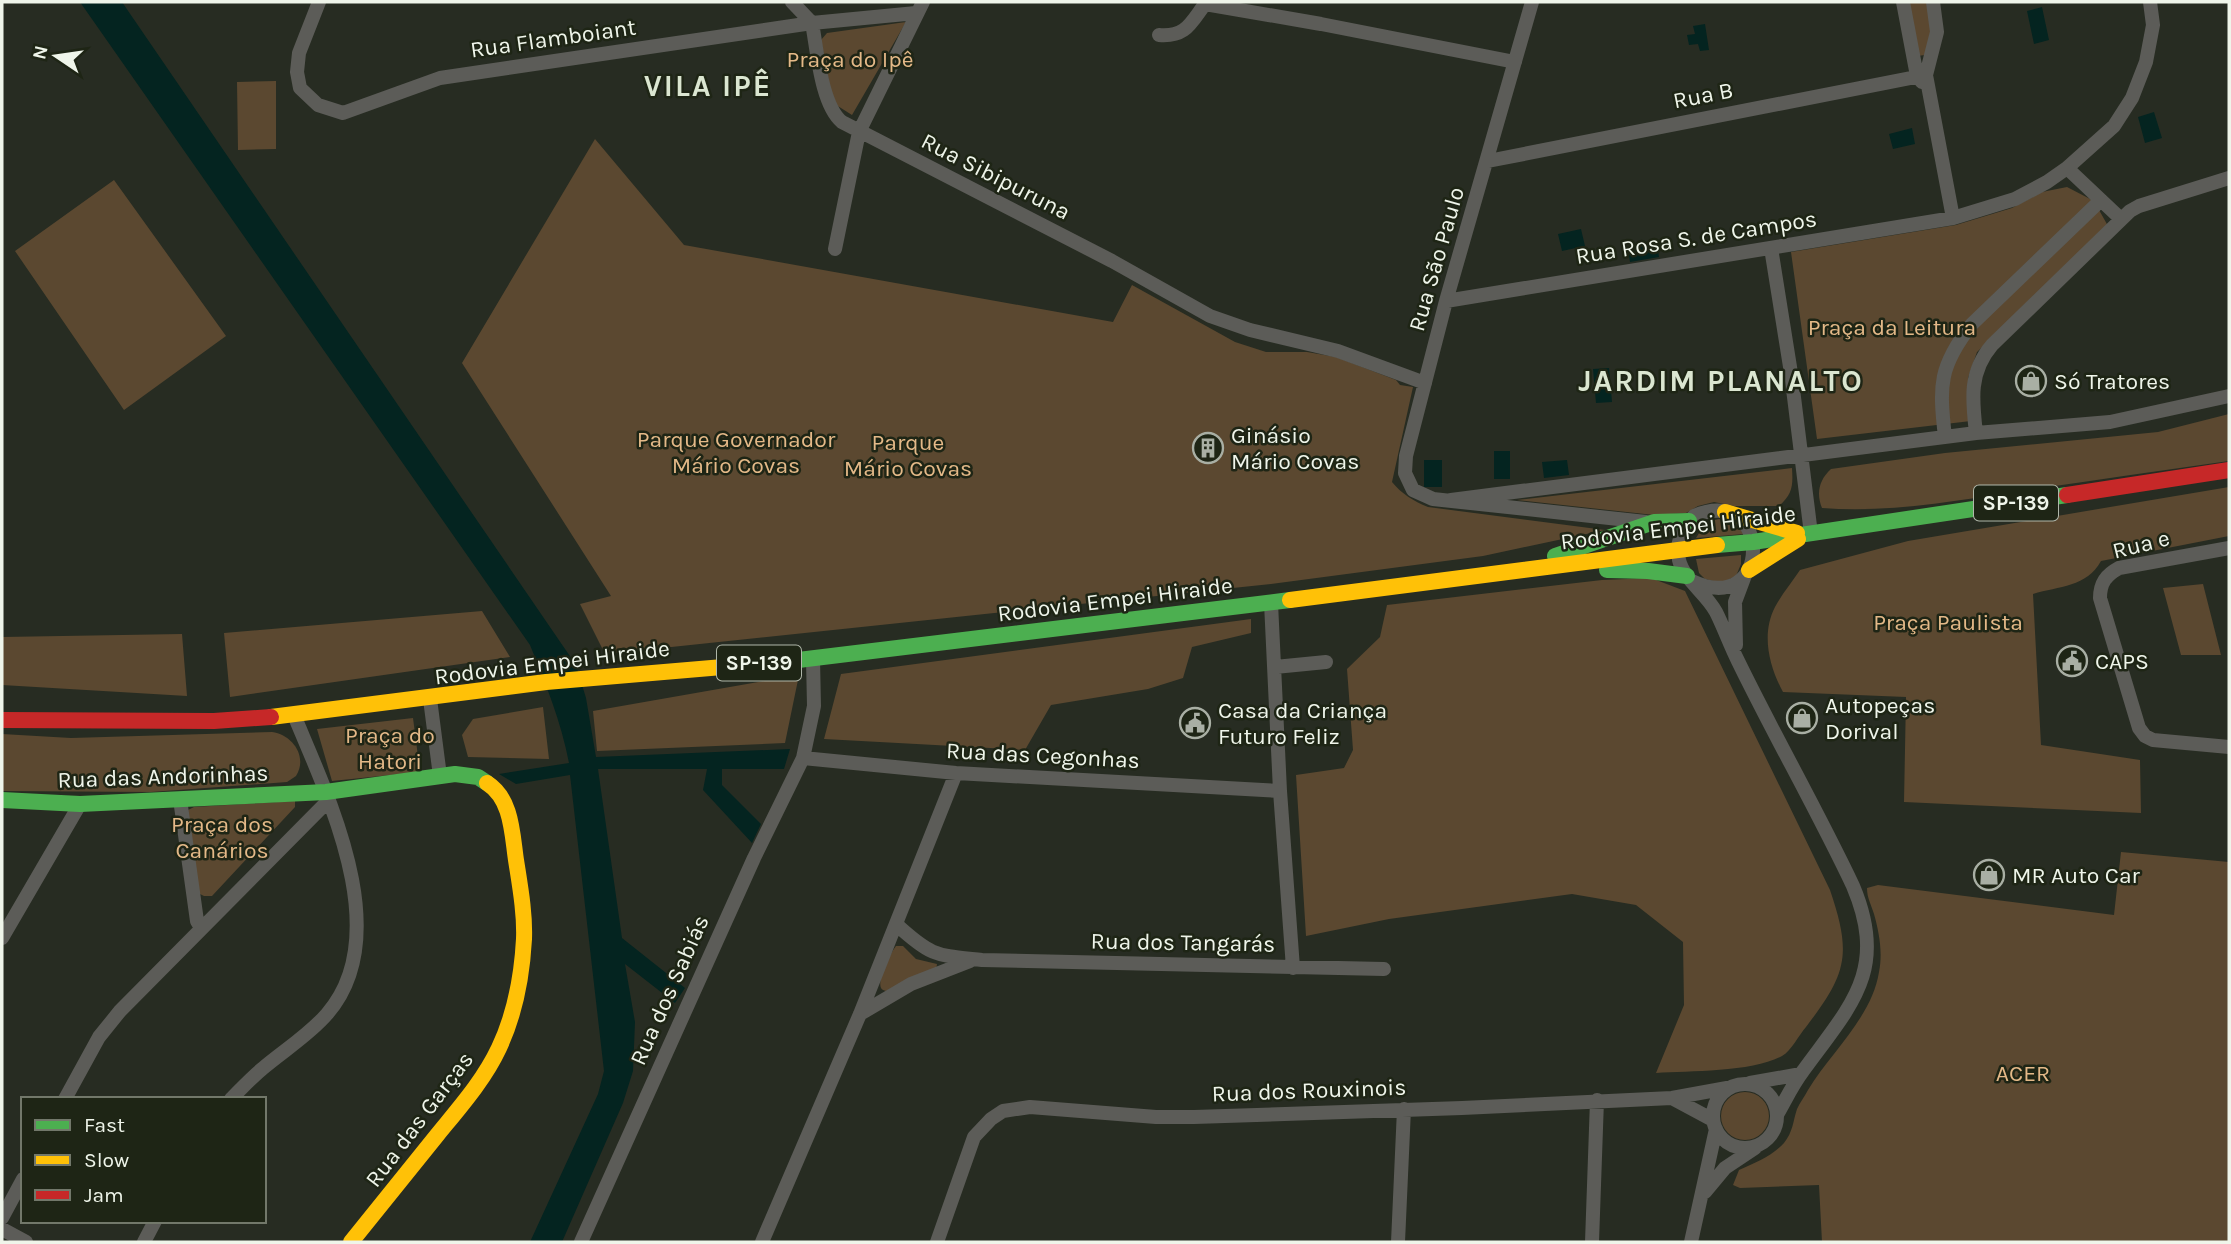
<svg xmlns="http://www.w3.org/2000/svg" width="2231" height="1244" font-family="Karla,sans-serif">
  <rect width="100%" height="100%" fill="#272c22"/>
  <path fill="#5b4830" d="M1907,2H1930L1932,26L1925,55L1917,56Z
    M906,22L852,115L833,103L821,40L827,33Z
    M276,81V149L238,150L237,82Z
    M595,139L684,245L1113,322L1132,285L1235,342L1266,352H1307L1336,357L1396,380L1400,385L1413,387L1392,482C1402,494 1413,501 1428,507L1605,530L1483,556L1271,584L605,654L580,604L611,596L462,363Z
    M114,180L226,336L124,410L15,251Z
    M2067,187L2094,201L2108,226L1977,352L1968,378L1971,421L1817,439L1791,252L1956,225L2012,208L2042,192Z
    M2229,414V461C2157,471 2085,482 2013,492C1950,502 1886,513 1822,508C1816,493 1819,480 1831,469L1945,453L2158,432Z
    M1792,468C1793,485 1793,494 1779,506H1734L1714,502L1698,506L1686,513L1654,515L1517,500Z
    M2229,487V536L2101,561C2087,587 2059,586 2033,594L2041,745L2140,760L2141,813L1904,802L1906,697L1783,692C1769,666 1761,634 1775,607C1782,594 1792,582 1800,570L1908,541Z
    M1719,519L1734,522L1744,534L1696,538L1706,522Z
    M1741,555V564L1736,576L1721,583L1705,579L1699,573L1696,559Z
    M1651,578L1685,591L1830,890C1852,955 1847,973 1806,1027C1799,1035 1791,1051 1782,1056C1754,1072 1690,1071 1656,1073L1684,1005L1683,942L1636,905L1572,894L1389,919L1306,936L1296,775L1344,768L1353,750L1347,669L1380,637L1387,605L1602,580Z
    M2203,584L2221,655H2181L2163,588Z
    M482,611L510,657L230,697L224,633Z
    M1251,619V633L1192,647L1183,678L1148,689L1051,705L1025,750L824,739L841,674Z
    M182,634L187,696L2,685V637Z
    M799,675L785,743L597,751L593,711Z
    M543,707L549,759L468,757L462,735L473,719Z
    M413,718L420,772L332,781L317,729Z
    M272,732C293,735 308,757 296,776L287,782L151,792L2,791V734L71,738Z
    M295,801V807L212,896H204L198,893L188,810L194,807Z
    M2121,852L2229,862V1242H1822L1819,1185L1740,1188L1733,1185L1739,1170C1756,1162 1771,1157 1784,1143C1793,1132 1793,1121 1797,1109C1800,1102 1805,1096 1808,1090C1831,1052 1872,1017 1879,972C1883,952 1879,932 1874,914C1871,904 1867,898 1867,888L1878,885L2114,915Z
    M896,946H903L916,959L937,964L936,970L886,991C884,990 882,990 881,988C877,980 891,952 896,946Z
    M1721 1116a24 24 0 1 1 48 0a24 24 0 1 1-48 0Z"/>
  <path fill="#042420" d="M80,2H122L576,665L586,698L596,757L790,749L784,769H722V785L761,824L752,843L703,790L707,769H598L622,938L685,988L675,1003L625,964L635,1022L633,1071L623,1103L562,1242H530L598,1094L604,1071L570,775L516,784L499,774L569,763C561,721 546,685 530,645Z
    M2042,7L2049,40L2034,44L2027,11Z
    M1705,24L1709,50L1700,51L1698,44L1689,45L1687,35L1695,34L1693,26Z
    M2154,112L2162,138L2145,143L2138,117Z
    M1912,128L1915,144L1893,149L1889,134Z
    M1581,229L1585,246L1562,251L1558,234Z
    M1657,244L1659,257L1630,262L1628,249Z
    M1609,368L1612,402L1596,403L1593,369Z
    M1494,451H1510V479H1494Z
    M1424,460H1442V487H1424Z
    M1567,460L1569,475L1544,478L1542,462Z"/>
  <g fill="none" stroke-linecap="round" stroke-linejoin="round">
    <path stroke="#5c5c58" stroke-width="14" d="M319,2L299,53L297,72L300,88L318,105L343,113L440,78L812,23L916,13
      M792,2L812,23
      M1532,2L1446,301L1406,456L1405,473L1413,490L1433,499L1646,522
      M1903,2L1917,76L1922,82
      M1933,2L1937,32L1926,75L1953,218
      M812,23C817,49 821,105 842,122L1112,261L1210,316L1250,330L1338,351L1425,383
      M1159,35C1186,37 1190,24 1205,4L1321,24L1515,62
      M1488,161L1926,75
      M2067,168L2121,219
      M1771,248L1791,373L1811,534
      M835,249L859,132L923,2
      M1446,301L1953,218L2015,199L2047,182L2067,168L2114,126L2132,98L2146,62L2153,25L2150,2
      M1976,433C1972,399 1969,372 1992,345L2130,211L2139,206L2229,178
      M1945,437C1939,385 1939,366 1972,324L2101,200
      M1451,500L1976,433L2110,422L2229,396
      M2229,548L2119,568C2106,575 2100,583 2100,598L2139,728L2145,736L2153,740L2229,747
      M1692,581C1773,619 1773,483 1694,516C1681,527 1676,544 1679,560C1684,580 1706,593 1716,612C1724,628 1730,645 1738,661C1775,737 1817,810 1853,886C1889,971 1850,1006 1803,1071C1793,1084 1786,1099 1778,1113
      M1271,603L1280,791L1293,968
      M1736,645L1735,602L1744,578
      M1275,667L1326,662
      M430,699L440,776
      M803,758L956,773L1280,791
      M180,799L197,921L201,928
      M897,925C932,957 936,955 982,960L1384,969
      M2,938L80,804
      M860,1014L911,984L970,961
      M1750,1083L1801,1074
      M1713 1116a32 32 0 1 1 64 0a32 32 0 1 1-64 0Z
      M1672,1098L1713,1120
      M65,1099L99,1037L120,1011L329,800
      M231,1099C241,1089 251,1078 262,1069C283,1051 309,1035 327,1014C396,935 328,797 294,715
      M1705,1192L1725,1168L1755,1148
      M2,1218L23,1179
      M2,1229L26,1242
      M144,1242L155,1221
      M581,1242L754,858L803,758L814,706L813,659
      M762,1242L860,1014L956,773
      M937,1242L974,1137L991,1119L1003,1111L1030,1107L1156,1117H1194L1462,1108L1672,1098L1727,1088
      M1398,1242L1404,1109
      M1592,1242L1597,1100
      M1691,1242L1716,1129"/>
    <path stroke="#4caf50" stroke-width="16" d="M1717,545L1753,542L2067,495
      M1555,556L1654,522L1689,521
      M1607,570L1648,571L1687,576
      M782,662L1290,600
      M2,800L80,804L326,792L455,774L478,777L487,783"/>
    <path stroke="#ffc107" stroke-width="16" d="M1725,512L1797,533
      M1749,570L1798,539
      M1290,600L1717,545
      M271,717L546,682L782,662
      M351,1242C380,1206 409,1170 438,1134C460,1107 484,1080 499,1048C515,1014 522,976 524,939C525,913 520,886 516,860C512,833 512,799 487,783"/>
    <path stroke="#c62828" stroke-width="16" d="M2067,495L2229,470
      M2,720L214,721L271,717"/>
  </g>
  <defs>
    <g id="shop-ring" transform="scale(1.575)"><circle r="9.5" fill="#1e2515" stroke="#a9afa4" stroke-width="1.5"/><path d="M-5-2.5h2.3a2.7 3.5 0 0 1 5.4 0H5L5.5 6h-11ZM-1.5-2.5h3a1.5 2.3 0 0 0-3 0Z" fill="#a9afa4"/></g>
    <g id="building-ring" transform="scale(1.575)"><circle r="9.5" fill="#1e2515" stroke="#a9afa4" stroke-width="1.5"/><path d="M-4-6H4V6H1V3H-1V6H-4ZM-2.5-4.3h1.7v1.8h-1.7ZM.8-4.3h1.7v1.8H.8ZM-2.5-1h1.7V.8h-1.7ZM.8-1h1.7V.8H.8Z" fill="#a9afa4"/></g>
    <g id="civic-ring" transform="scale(1.575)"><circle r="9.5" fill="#1e2515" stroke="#a9afa4" stroke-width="1.5"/><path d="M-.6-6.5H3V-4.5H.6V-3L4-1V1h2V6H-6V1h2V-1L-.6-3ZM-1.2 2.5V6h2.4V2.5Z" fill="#a9afa4"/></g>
  </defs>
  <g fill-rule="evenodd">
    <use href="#shop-ring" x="2031" y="381"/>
    <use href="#building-ring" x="1208" y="448"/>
    <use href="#civic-ring" x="2072" y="661"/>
    <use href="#shop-ring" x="1802" y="718"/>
    <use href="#civic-ring" x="1195" y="723"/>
    <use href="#shop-ring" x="1989" y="875"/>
  </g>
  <g text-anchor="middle" stroke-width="5" stroke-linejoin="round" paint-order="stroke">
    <g fill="#1e2515" stroke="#b0b7aa" stroke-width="2">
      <rect x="1974" y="485.5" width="84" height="35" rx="5"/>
      <rect x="717" y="645.5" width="84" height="35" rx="5"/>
    </g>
    <g font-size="21" font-weight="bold" fill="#eff5ea">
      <text x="2016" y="510">SP-139</text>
      <text x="759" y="670">SP-139</text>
    </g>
    <g font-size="23" fill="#eff5ea" stroke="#1e2515">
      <text transform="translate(553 38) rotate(-8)" y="8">Rua Flamboiant</text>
      <text transform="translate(1703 95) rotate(-11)" y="8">Rua B</text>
      <text transform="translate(996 176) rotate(27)" y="8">Rua Sibipuruna</text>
      <text transform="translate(1696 237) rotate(-9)" y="8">Rua Rosa S. de Campos</text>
      <text transform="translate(1436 259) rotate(-74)" y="8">Rua São Paulo</text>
      <text transform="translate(1678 527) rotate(-7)" y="8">Rodovia Empei Hiraide</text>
      <text transform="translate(2141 544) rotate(-14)" y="8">Rua e</text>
      <text transform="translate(1115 599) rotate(-7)" y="8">Rodovia Empei Hiraide</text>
      <text transform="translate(552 662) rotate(-7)" y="8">Rodovia Empei Hiraide</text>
      <text transform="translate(1043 755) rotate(3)" y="8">Rua das Cegonhas</text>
      <text transform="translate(163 776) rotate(-2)" y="8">Rua das Andorinhas</text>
      <text transform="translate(1183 942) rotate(1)" y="8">Rua dos Tangarás</text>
      <text transform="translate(669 990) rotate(-66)" y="8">Rua dos Sabiás</text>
      <text transform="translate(1309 1090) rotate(-2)" y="8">Rua dos Rouxinois</text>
      <text transform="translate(419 1119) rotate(-53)" y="8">Rua das Garças</text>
    </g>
    <g font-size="23" fill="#e4b988" stroke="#1e2515">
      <text x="850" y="67">Praça do Ipê</text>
      <text x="1892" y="335">Praça da Leitura</text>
      <text x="736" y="447">Parque Governador<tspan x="736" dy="26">Mário Covas</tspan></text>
      <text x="908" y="450">Parque<tspan x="908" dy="26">Mário Covas</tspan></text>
      <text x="1948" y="630">Praça Paulista</text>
      <text x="390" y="743">Praça do<tspan x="390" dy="26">Hatori</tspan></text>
      <text x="222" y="832">Praça dos<tspan x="222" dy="26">Canários</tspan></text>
      <text x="2023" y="1081">ACER</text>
    </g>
    <g font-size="23" fill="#eff5ea" stroke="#1e2515" text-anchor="start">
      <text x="2054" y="389">Só Tratores</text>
      <text x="1231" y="443">Ginásio<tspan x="1231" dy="26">Mário Covas</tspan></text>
      <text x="2095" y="669">CAPS</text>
      <text x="1825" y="713">Autopeças<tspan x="1825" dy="26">Dorival</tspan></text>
      <text x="1218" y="718">Casa da Criança<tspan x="1218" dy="26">Futuro Feliz</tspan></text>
      <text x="2012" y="883">MR Auto Car</text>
    </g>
    <g font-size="30" font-weight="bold" letter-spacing="2" fill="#dbe6d1" stroke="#1e2515">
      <text x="708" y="96">VILA IPÊ</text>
      <text x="1721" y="391">JARDIM PLANALTO</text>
    </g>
  </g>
  <rect width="2231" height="1244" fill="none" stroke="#eff5ea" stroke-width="7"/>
  <rect x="21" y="1097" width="245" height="126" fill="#1e2515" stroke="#72786a" stroke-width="2"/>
  <rect x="35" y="1120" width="35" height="10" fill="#4caf50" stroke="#72786a" stroke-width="2"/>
  <text x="84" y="1132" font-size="21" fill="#eff5ea">Fast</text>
  <rect x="35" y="1155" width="35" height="10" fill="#ffc107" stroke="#72786a" stroke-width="2"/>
  <text x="84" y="1167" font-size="21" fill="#eff5ea">Slow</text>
  <rect x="35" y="1190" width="35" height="10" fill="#c62828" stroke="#72786a" stroke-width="2"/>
  <text x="84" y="1202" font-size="21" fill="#eff5ea">Jam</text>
  <g transform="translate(56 56) rotate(283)" stroke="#1e2515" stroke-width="5" paint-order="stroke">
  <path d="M0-5L12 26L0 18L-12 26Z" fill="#eff5ea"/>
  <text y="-10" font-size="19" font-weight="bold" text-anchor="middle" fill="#eff5ea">N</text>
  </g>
</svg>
